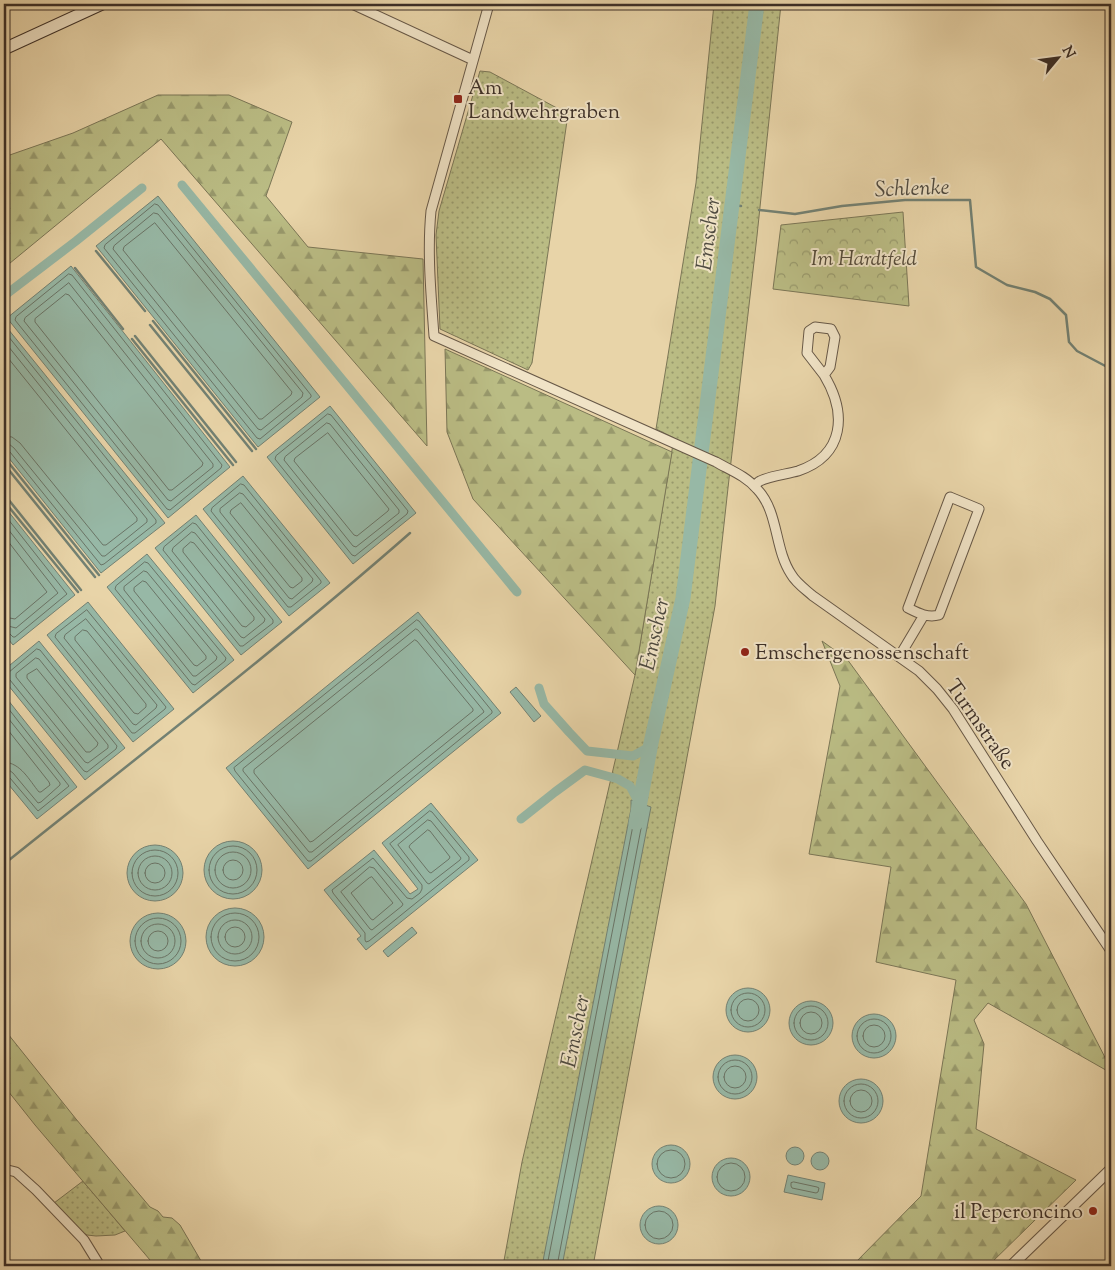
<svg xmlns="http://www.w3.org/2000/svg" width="1115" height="1270" font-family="'Sorts Mill Goudy',serif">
  <defs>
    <pattern id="grass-dots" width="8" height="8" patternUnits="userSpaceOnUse" patternTransform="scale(1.25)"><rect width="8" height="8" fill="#babc84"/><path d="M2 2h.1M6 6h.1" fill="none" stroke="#98996c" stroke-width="1.8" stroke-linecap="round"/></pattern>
    <pattern id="forest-firs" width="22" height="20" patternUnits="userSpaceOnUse" patternTransform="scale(1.25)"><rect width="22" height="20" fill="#babc84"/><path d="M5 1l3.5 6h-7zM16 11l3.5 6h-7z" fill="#98996c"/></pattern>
    <pattern id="park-crowns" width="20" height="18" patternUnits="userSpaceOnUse" patternTransform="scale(1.25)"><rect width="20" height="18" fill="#babc84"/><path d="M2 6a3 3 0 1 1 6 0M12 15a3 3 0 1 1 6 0" fill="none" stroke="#98996c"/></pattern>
  </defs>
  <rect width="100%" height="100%" fill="#e8d4a8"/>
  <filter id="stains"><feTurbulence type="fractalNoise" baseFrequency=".004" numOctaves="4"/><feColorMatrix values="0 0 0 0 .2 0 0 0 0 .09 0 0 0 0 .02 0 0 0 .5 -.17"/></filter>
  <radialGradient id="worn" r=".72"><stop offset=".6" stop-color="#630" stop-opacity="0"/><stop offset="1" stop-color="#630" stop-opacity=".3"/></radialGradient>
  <path fill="url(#grass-dots)" stroke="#7b7656" d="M714,4H781L757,236L729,479L715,606L593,1266H503L522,1162L635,675L674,438L656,429L696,183Z
    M480,71L490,72L568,114L532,363L528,370L440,329L436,235L439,211Z
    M83,1181L125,1231L115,1235L96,1236L87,1235L77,1229L54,1203Z"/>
  <path fill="url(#forest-firs)" stroke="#7b7656" d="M158,95H229L292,122L266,196L308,247L423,259L427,446L161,139L4,268V157L73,133Z
    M445,349L672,452L635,675L473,499L447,432Z
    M822,641L847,659L1026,904L1111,1069V1073L988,1003L974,1020L984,1044L976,1129L1076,1180L988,1266H852L921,1196L956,980L876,962L891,867L809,854L840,686Z
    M4,1029L76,1119L150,1207L158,1211L163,1217L172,1218L180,1225L204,1266H154L150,1260L35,1125L4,1086Z"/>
  <path fill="url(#park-crowns)" stroke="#7b7656" d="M903,212L909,306L773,289L781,225Z"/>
  <path fill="#97b8a6" stroke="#738173" d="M158,196L320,397L258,447L96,246Z
    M71,266L230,467L168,518L7,318Z
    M4,324L165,523L101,573L4,452Z
    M330,406L416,513L353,564L267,457Z
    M243,476L330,583L289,616L203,509Z
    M4,506L75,595L13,645L4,634Z
    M196,515L282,622L241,655L155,548Z
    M147,554L234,660L193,693L107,587Z
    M88,602L174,709L133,742L47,635Z
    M418,612L501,713L308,869L226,768Z
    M39,641L125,748L85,780L4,680V670Z
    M516,687L541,716L534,722L510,692Z
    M4,695L77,787L37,819L4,779Z
    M631,800L651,807L562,1266H542L631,809Z
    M431,803L478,860L366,950L357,939L361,936L324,890L374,850L410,894L418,889L382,843Z
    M204 870a29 29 0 1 1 58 0a29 29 0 1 1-58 0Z
    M127 873a28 28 0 1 1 56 0a28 28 0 1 1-56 0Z
    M206 937a29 29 0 1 1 58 0a29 29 0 1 1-58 0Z
    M130 941a28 28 0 1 1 56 0a28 28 0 1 1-56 0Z
    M412,927L417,933L388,957L383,951Z
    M726 1010a22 22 0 1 1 44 0a22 22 0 1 1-44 0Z
    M789 1023a22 22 0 1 1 44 0a22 22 0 1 1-44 0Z
    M852 1036a22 22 0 1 1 44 0a22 22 0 1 1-44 0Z
    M713 1077a22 22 0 1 1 44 0a22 22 0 1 1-44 0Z
    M839 1101a22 22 0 1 1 44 0a22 22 0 1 1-44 0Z
    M652 1164a19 19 0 1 1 38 0a19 19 0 1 1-38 0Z
    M786 1156a9 9 0 1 1 18 0a9 9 0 1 1-18 0Z
    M811 1161a9 9 0 1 1 18 0a9 9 0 1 1-18 0Z
    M712 1177a19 19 0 1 1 38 0a19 19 0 1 1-38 0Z
    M788,1175L825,1183L822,1200L784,1192Z
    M640 1225a19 19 0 1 1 38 0a19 19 0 1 1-38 0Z"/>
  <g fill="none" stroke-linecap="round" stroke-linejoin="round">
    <path stroke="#6a7466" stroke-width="1" d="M155,204L158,205L311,395V397L260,439L257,438L104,248L105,245Z
      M154,213L158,214L303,393L302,397L261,430L258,429L113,249L114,246Z
      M155,223L292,392L291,395L262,419H259L123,250L124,247Z
      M69,274L72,275L222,465L221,468L170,510L167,509L15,320L16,317Z
      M69,283L213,464V467L171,501L168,500L24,321L25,318Z
      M66,294L69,295L203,463L202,466L172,490H169L35,322V319Z
      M4,331L156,520V523L104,564L101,565L10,452L7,450H4
      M4,341L147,519V522L105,556H102L14,448L9,444L4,443
      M4,353L137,518V521L106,545H103L20,443L12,437L4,436
      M328,414L331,415L408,511L407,514L355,556L352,555L275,459L276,456Z
      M327,423L330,424L399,510V513L356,547L353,546L284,460L285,457Z
      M328,433L389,509L388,511L357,536L354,535L294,461L295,458L326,434Z
      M241,484L244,485L321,581V583L291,607H288L211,511L212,508Z
      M240,493L243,494L313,579L312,582L292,599L289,598L220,512V509Z
      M241,503L302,578V581L293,588L290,587L230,513L231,510L239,504Z
      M4,514L67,594L15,637H13L8,632L4,631
      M193,523L196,524L273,620V623L243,646H240L163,550L164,547Z
      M4,524L58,593L16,628L4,625
      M192,532L195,533L265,619L264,622L244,638L241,637L172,551L173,548Z
      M4,536L47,592L15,619L4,617
      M191,542L194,543L254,617V620L246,627L242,626L183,552V549Z
      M145,562L148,563L226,658L225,661L195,685L192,684L115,589L116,586Z
      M144,571L147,572L217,657L216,660L196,676H193L124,590V587Z
      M143,581L146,582L206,656V659L197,666L194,665L134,591V588Z
      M87,610L166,707L165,709L135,733H132L55,637L56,634Z
      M86,619L157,705L156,708L136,725L133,724L64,638L65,635Z
      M417,620L419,621L492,711V713L311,861H308L235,771L234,768Z
      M416,629L418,630L483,710L484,712L312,852H309L243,771V769Z
      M83,630L87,631L146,704V707L138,714L134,713L75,640V637Z
      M415,640L417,641L473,709V711L313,841L310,842L254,773V770Z
      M37,649L40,650L117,746L116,749L87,772L84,771L10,680L6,676L7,674Z
      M36,658L39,659L108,745V748L88,763L85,762L16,677V674Z
      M37,669L98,743L97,746L90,752H86L27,678V675Z
      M4,703L69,786L38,811L10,778L4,776
      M4,713L60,783V785L41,802L38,803L13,773L9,770H4
      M4,725L49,782L50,785L41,792H39C29,780 21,763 4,762
      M430,811L432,812L469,857V860L369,941L366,942L365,940V933L333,893L332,890L373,858L407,898L412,899L420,893L422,889V885L390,844Z
      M428,820L431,821L461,858L460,860L429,884L427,883L398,845Z
      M428,830L430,831L450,857L449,859L431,873L429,872L409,847L410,845Z
      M209 870a24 24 0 1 1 48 0a24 24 0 1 1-48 0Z
      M132 873a23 23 0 1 1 46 0a23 23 0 1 1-46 0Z
      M215 870a18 18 0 1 1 36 0a18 18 0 1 1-36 0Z
      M138 873a17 17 0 1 1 34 0a17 17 0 1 1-34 0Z
      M223 870a10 10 0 1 1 20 0a10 10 0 1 1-20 0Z
      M145 873a10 10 0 1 1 20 0a10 10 0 1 1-20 0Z
      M370,867L374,868L403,904L402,906L372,930L370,929L341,892Z
      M372,877L393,903L373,920L371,919L351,893L369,878Z
      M211 937a24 24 0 1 1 48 0a24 24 0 1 1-48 0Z
      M135 941a23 23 0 1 1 46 0a23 23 0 1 1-46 0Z
      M218 937a17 17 0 1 1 34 0a17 17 0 1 1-34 0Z
      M141 941a17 17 0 1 1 34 0a17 17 0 1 1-34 0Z
      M225 937a10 10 0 1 1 20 0a10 10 0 1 1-20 0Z
      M148 941a10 10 0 1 1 20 0a10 10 0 1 1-20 0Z
      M731 1010a17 17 0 1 1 34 0a17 17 0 1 1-34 0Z
      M737 1010a11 11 0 1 1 22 0a11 11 0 1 1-22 0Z
      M794 1023a17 17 0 1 1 34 0a17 17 0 1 1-34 0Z
      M800 1023a11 11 0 1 1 22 0a11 11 0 1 1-22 0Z
      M857 1036a17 17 0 1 1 34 0a17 17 0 1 1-34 0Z
      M863 1036a11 11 0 1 1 22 0a11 11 0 1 1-22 0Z
      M718 1077a17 17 0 1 1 34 0a17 17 0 1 1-34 0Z
      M724 1077a11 11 0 1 1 22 0a11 11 0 1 1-22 0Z
      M844 1101a17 17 0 1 1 34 0a17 17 0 1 1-34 0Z
      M850 1101a11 11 0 1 1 22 0a11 11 0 1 1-22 0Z
      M657 1164a14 14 0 1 1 28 0a14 14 0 1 1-28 0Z
      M717 1177a14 14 0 1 1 28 0a14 14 0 1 1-28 0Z
      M794,1182L817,1187L819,1188L818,1192L816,1193L792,1188L791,1186V1183Z
      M645 1225a14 14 0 1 1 28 0a14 14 0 1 1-28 0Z
      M547,1266L636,810L639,808L643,810L644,813L557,1266"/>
    <path stroke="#738173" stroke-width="2.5" d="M733,205L741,206
      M759,210L795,214L842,206L905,200H970L976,267L1007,285L1035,292L1050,299L1066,315L1069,342L1077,351L1111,369
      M96,251L145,311
      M75,268L123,329
      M153,321L256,449
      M150,325L252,451
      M135,336L236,462
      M132,339L233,465
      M4,457L99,575
      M4,464L95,577
      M4,494L81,590
      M4,501L78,592
      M4,864C140,755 279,648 410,533"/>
    <path stroke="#97b8a6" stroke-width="9" d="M182,185L517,592
      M4,296L76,241L142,188
      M539,688L544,704L569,732L587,751L633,756L651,746
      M521,819L555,792L585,770L618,779L630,786L639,803"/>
    <path stroke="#97b8a6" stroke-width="15" d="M636,823L651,743L683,598L757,4"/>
    <g stroke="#675847" stroke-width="11">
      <path id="minor" d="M352,4L473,60
        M489,4L431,211C427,252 431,294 434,336L716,462C730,470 746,476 757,489C779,512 774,548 791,574C796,583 805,589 813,596L919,671L937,689L953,709L1037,841L1111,951
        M754,486C756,484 758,482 760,481C769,476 788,474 798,471C845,455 847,413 824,375L830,367L835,337L831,329L815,327L809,331L807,353L824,375
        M950,497L979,509L939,615C927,618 918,613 908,608Z
        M899,657L924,615
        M4,1169L16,1172L36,1190L84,1240L100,1266"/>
    </g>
    <g stroke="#675847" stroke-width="12">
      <path id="tertiary" d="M1011,1266L1111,1169"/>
    </g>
    <g stroke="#3c2f27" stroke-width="13">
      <path id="secondary" d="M4,49L102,4"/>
    </g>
    <use href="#minor" stroke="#f0e3c6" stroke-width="9"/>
    <use href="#tertiary" stroke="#f0e3c6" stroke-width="10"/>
    <use href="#secondary" stroke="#f0e3c6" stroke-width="11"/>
  </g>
  <g fill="#8f2418" stroke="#f0e3c6" stroke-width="2">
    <rect x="453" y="94" width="10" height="10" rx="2.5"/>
    <circle cx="745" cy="652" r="5"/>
    <circle cx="1093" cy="1211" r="5"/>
  </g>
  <g text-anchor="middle" stroke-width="4" stroke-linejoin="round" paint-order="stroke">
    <g font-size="21" fill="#3c2f27" stroke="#f0e3c6" text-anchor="start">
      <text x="468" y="94">Am<tspan x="468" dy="24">Landwehrgraben</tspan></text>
      <text x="755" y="659">Emschergenossenschaft</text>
      <text x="1083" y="1218" text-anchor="end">il Peperoncino</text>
    </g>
    <g font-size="21" font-style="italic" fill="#554b3a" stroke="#f0e3c6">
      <text x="864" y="265">Im Hardtfeld</text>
    </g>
    <g font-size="21" fill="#3c2f27" stroke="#f0e3c6">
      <text transform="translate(981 724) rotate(55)" y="7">Turmstraße</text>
    </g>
    <g font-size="22" font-style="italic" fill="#4e4a40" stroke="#f0e3c6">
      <text transform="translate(912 187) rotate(-2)" y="8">Schlenke</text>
      <text transform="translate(707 234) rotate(-83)" y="8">Emscher</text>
      <text transform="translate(653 634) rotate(-78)" y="8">Emscher</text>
      <text transform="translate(574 1031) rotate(-79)" y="8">Emscher</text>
    </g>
  </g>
  <rect width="1115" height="1270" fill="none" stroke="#e8d4a8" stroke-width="20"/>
  <rect x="5" y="5" width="1105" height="1260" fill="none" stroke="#3c2f27" stroke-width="2.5"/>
  <rect x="10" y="10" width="1095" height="1250" fill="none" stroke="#3c2f27"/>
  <g transform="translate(1058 58) rotate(61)" stroke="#f0e3c6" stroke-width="4" paint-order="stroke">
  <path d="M0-4L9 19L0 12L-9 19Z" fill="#3c2f27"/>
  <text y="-8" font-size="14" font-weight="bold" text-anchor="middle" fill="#3c2f27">N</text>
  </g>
  <rect width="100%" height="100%" filter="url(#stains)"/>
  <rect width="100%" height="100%" fill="url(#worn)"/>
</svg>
